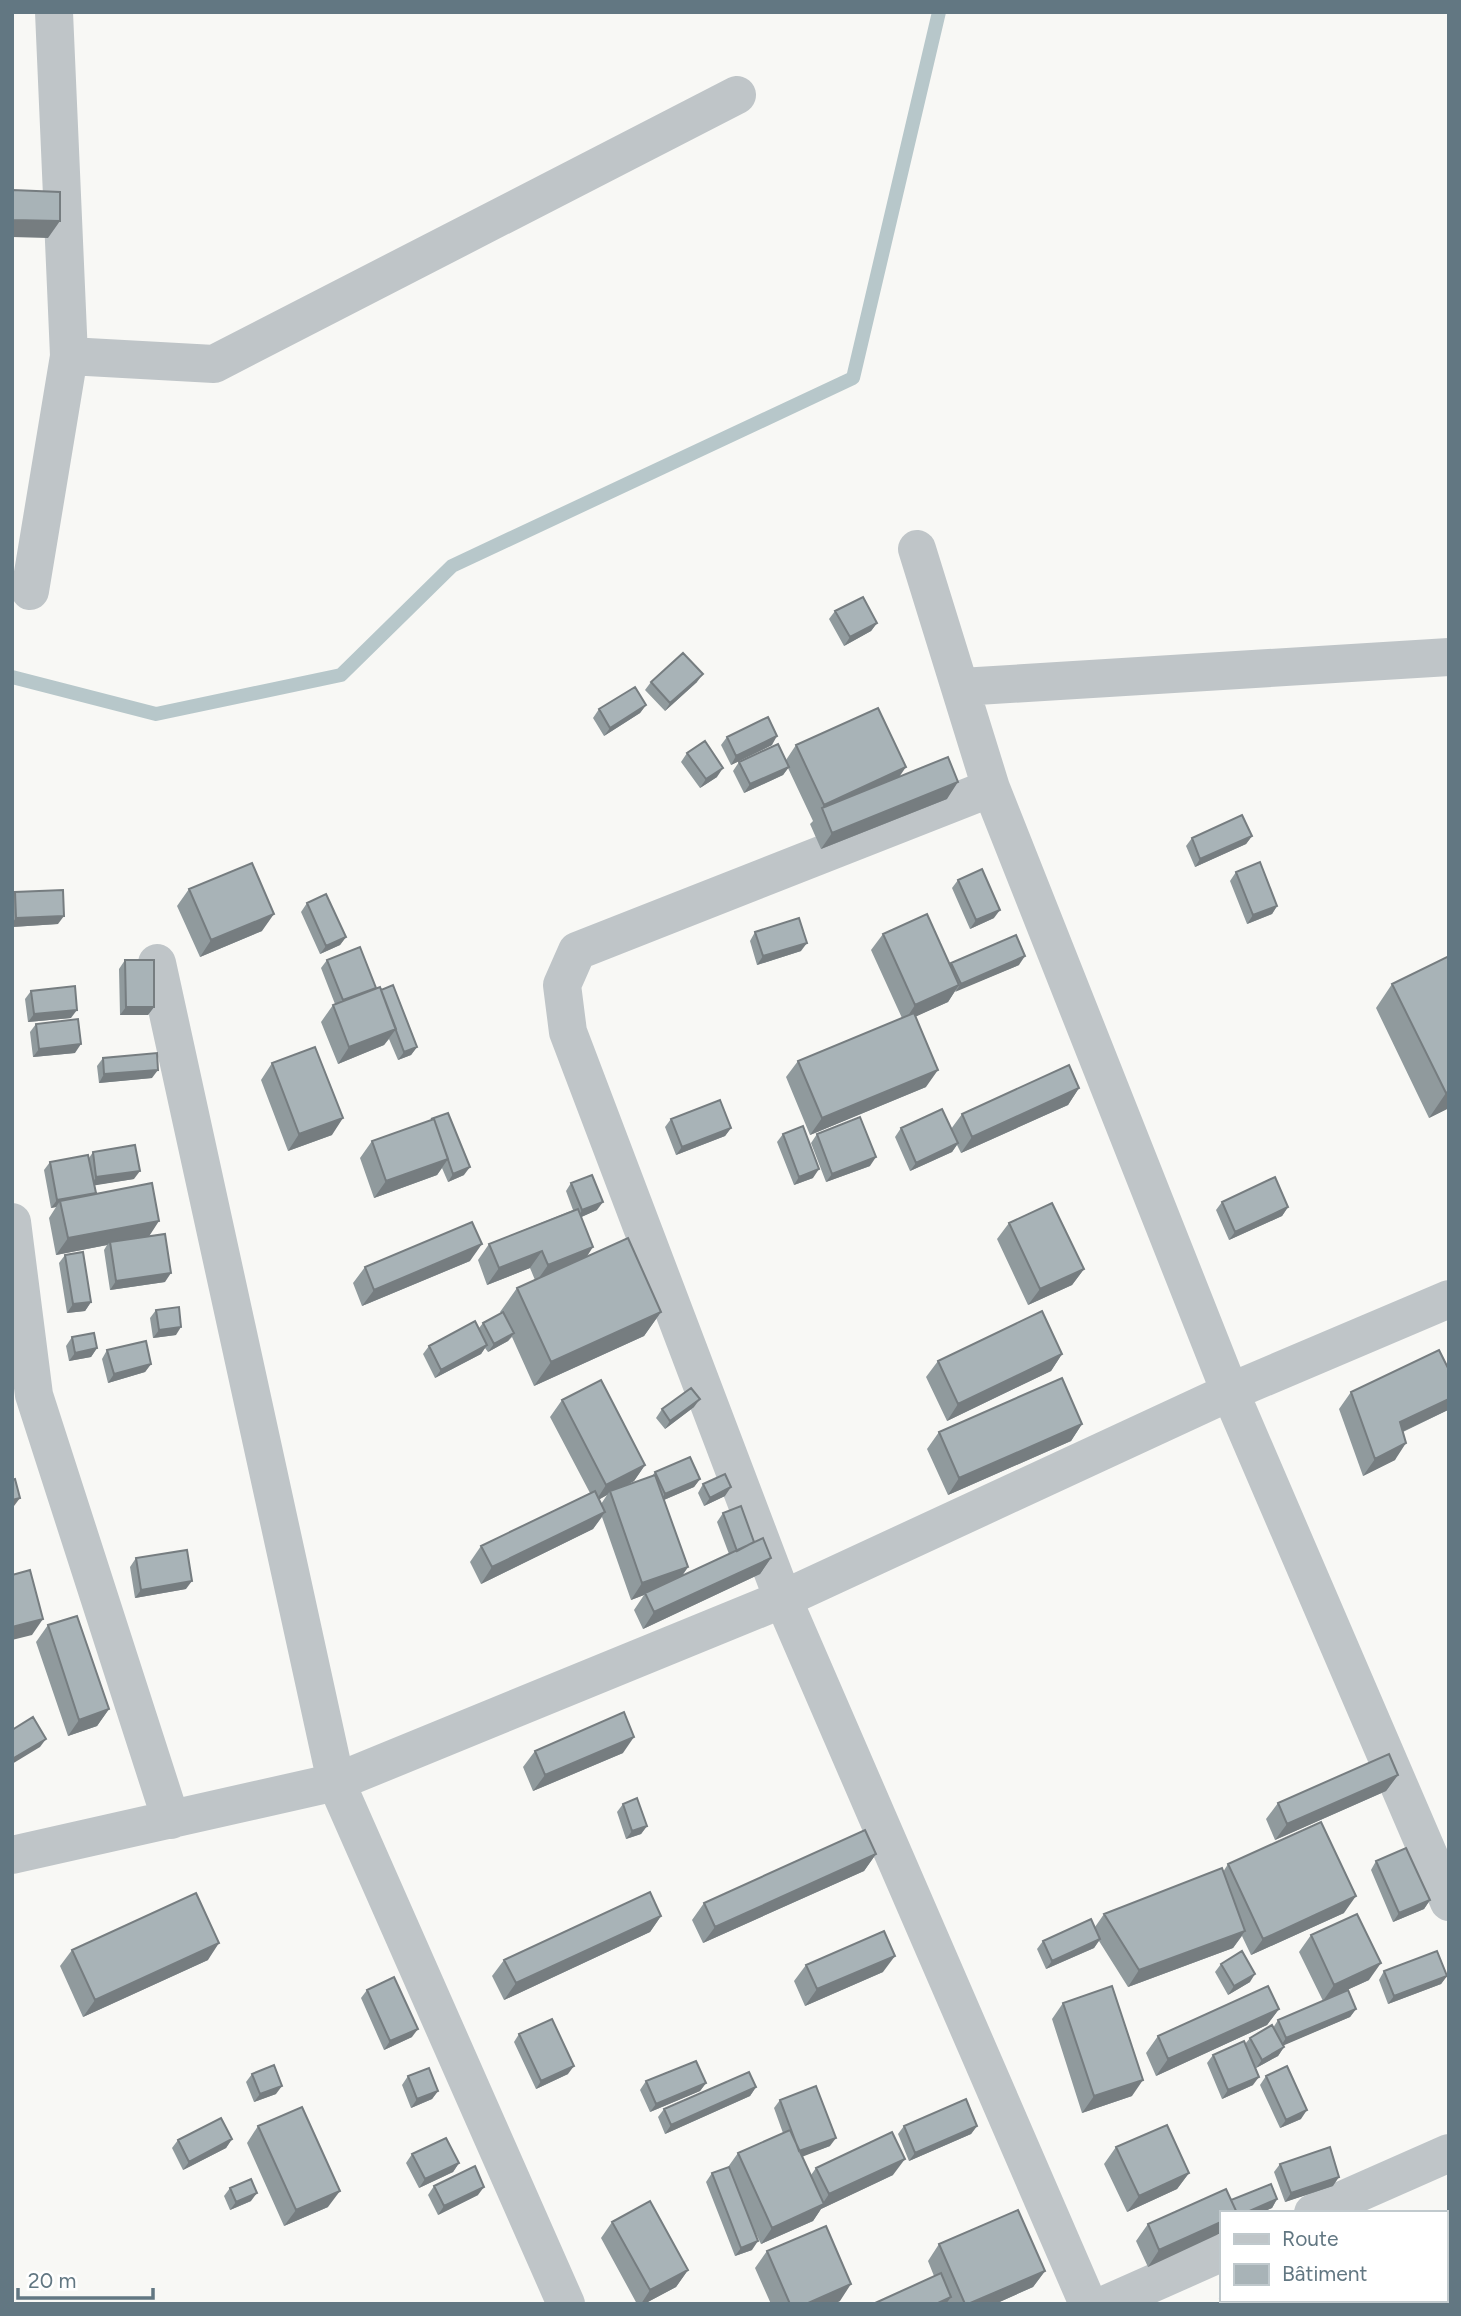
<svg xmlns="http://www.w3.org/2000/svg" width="1461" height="2316" font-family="Figtree,sans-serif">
  <rect width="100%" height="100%" fill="#f8f8f5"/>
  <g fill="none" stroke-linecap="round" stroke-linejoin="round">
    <path stroke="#b7c7ca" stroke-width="14" d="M12,677L156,714L341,675L452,566L853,378L939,12"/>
    <path stroke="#bfc5c8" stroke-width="38" d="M69,356L214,364L737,95
      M917,549L991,788L1230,1392L1449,1902
      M30,591L69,356L54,12
      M961,687L1449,657
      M991,788L577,951L562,985L568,1032L783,1599L1088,2304
      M157,963L336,1782L566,2304
      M12,1222L34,1395L171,1820
      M12,1855L336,1782L783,1599L1230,1392L1449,1299
      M1313,2213L1449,2153
      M1106,2304L1221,2253"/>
  </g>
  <path fill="#909a9d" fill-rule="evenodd" d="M835,611L877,623L871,631L844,646L829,619Z
    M651,682H697L665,711L645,690Z
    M646,705L640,713L604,736L593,718L599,709Z
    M727,737L772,745L731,765L721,745Z
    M796,745L899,777L947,799L821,849L810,824L813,821L788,768L783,775L744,793L733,771L739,762L786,760Z
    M687,753L717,777L700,788L681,762Z
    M1252,836L1246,844L1195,867L1186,846L1192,838Z
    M1236,872L1277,906L1272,914L1247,924L1230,881Z
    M958,880L994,918L970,929L952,888Z
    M189,889L262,931L200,957L177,906Z
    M15,892L58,924L12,927V896Z
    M307,903L346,937L340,945L320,954L301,912Z
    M755,932L801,951L757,965L750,941Z
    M883,934L950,965L951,963L1019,965L955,991L948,1002L916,1016L926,1087L810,1135L786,1077L798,1061L902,1018L871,950Z
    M1449,956V1108L1429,1118L1376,1008L1392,984Z
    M125,960L154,1007L148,1015H120L119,969Z
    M327,960L376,988L417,1047L411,1055L398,1060L389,1039L384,1045L338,1064L321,1022L333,1005L335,1004L321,968Z
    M31,991L71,1018L28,1022L25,999Z
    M36,1024L75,1053L33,1057L30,1032Z
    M103,1058L152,1078L99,1083L97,1066Z
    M272,1063L332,1135L288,1151L261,1080Z
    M1079,1088L1068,1105L961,1153L957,1145L952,1152L910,1171L895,1137L901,1128L951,1129L962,1114Z
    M431,1119L464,1175L448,1182L442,1168L437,1175L374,1198L360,1158L372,1141L431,1121Z
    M671,1119L731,1128L725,1136L676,1155L665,1127Z
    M783,1134L813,1178L794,1185L777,1142Z
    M817,1134L870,1166L826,1182L811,1143Z
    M93,1152L134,1179L94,1185L96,1193L95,1195L149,1236L165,1282L110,1290L104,1250L107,1245L56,1255L49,1218L56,1207L51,1208L44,1170L50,1162L89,1158Z
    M571,1183L597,1210L581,1217L587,1257L661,1312L644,1336L534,1386L512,1337L508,1341L488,1352L485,1348L481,1354L435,1378L423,1354L429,1346L479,1328L483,1323L501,1313L500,1312L517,1288L535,1280L530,1268L487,1285L478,1260L489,1244L573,1210L566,1191Z
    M1222,1202L1288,1207L1282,1216L1229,1240L1216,1210Z
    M1009,1223L1084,1269L1072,1285L1028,1305L997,1239Z
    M65,1255L91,1302L85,1311L67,1313L59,1263Z
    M470,1261L362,1306L353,1283L365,1267Z
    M156,1310L176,1335L153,1338L150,1318Z
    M72,1337L97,1348L91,1357L69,1361L66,1346Z
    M107,1350L151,1364L145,1372L108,1383L102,1359Z
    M1062,1354L1051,1371L947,1421L926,1377L938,1361Z
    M1449,1370L1448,1410L1403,1432L1395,1460L1363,1476L1339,1409L1351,1392Z
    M562,1400L645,1465L634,1481L627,1485L652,1476L655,1472L700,1479L694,1487L664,1500L688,1567L682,1576L729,1554L717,1522L723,1513L771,1558L760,1574L643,1629L634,1610L644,1595L631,1600L602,1517L593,1529L481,1584L470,1562L481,1546L590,1493L550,1417ZM607,1495L601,1504L599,1499Z
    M694,1407L665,1429L656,1418L662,1409Z
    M1082,1424L1071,1441L948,1495L927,1449L939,1432Z
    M703,1484L725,1496L704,1506L698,1493Z
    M136,1558L186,1589L135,1598L130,1567Z
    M48,1625L109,1709L97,1726L68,1736L36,1642Z
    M535,1751L623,1753L533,1791L523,1767Z
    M1398,1775L1386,1791L1275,1840L1266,1819L1278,1803Z
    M623,1804L647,1826L641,1834L626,1839L617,1812Z
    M876,1854L864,1871L703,1943L692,1920L704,1903Z
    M1376,1861L1430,1900L1424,1909L1393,1922L1371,1870Z
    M1228,1864L1344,1913L1251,1955L1242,1936L1233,1948L1128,1987L1099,1941L1094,1948L1046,1969L1037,1949L1043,1941L1095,1927L1104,1914L1223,1872Z
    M661,1916L650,1932L504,2000L492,1976L504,1960Z
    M1311,1935L1369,1980L1340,1993L1356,2009L1350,2017L1283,2045L1284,2047L1278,2056L1256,2068L1253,2063V2085L1222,2099L1207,2063L1213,2055L1245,2044L1250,2038L1273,2028L1278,2020L1323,2001L1299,1952Z
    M72,1950L208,1960L83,2017L60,1966Z
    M1221,1964L1250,1982L1228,1995L1215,1972Z
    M806,1965L883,1972L805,2006L794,1981Z
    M1384,1971L1447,1976L1441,1984L1388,2004L1379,1980Z
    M367,1990L412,2037L384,2050L361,1998Z
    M1063,2003L1132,2096L1082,2113L1052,2019Z
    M1279,2009L1267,2025L1156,2076L1146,2053L1158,2036Z
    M519,2034L568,2074L536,2089L514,2042Z
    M252,2074L276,2094L254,2102L246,2082Z
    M408,2076L438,2091L432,2099L411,2108L402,2085Z
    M1266,2076L1301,2119L1280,2128L1260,2085Z
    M646,2081L706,2083L700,2091L650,2112L640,2090Z
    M756,2087L750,2096L665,2134L658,2117L664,2109Z
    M780,2100L830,2146L802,2156L811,2175L816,2168L893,2175L821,2209L813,2221L761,2244L751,2224L752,2250L735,2256L706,2182L712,2173L728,2167L738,2153L783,2133L774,2108Z
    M258,2126L328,2207L284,2226L247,2143Z
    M904,2126H977L971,2134L909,2161L898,2134Z
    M232,2139L226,2148L183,2170L172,2148L178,2140Z
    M1116,2147L1189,2173L1177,2189L1127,2212L1104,2164Z
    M412,2154L459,2163L453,2172L419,2188L406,2163Z
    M1280,2164L1333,2186L1285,2202L1274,2172Z
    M434,2186L478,2195L438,2215L428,2195Z
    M230,2188L251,2201L230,2210L224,2196Z
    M1277,2199L1272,2208L1260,2213H1221L1148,2267L1136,2241L1148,2224L1231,2200Z
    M612,2222L688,2270L676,2287L644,2304H637L601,2238Z
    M939,2244L1045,2271L1033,2287L995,2304H873L934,2276L928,2261Z
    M767,2251L840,2301L833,2304H771L755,2268Z
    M1396,2300H1445L1449,2304H1397Z"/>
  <path fill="#767d80" d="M12,220L60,221L48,238L12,237Z
    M877,623L871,631L844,646L850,637Z
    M703,674L697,682L665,711L670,703Z
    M646,705L640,713L604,736L610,728Z
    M777,736L772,745L731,765L736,756Z
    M789,767L783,775L744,793L750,784Z
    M906,767L895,783L822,808L824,805Z
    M723,768L717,777L700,788L706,779Z
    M958,782L947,799L821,849L832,833Z
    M1252,836L1246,844L1195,867L1200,859Z
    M1277,906L1272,914L1247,924L1253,915Z
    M1000,910L994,918L970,929L976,920Z
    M274,914L262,931L200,957L211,940Z
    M64,916L58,924L12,927V923L16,918Z
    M346,937L340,945L320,954L326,946Z
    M807,943L801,951L757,965L763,956Z
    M1025,956L1019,965L955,992L961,984Z
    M959,985L948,1002L904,1022L915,1005Z
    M126,1007H154L148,1015H120Z
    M77,1010L71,1018L28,1022L34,1014Z
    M396,1029L384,1045L338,1064L349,1047Z
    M81,1044L75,1053L33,1057L39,1049Z
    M417,1047L411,1055L398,1060L404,1052Z
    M158,1070L152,1078L99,1083L104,1074Z
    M938,1070L926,1087L810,1135L822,1118Z
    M1079,1088L1068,1105L961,1153L972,1137Z
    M1449,1092V1108L1429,1118L1446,1093Z
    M343,1118L332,1135L288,1151L299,1134Z
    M731,1128L725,1136L676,1155L682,1147Z
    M958,1143L952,1152L910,1171L916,1163Z
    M876,1157L870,1166L826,1182L832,1174Z
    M448,1159L437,1175L374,1198L386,1181Z
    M470,1167L464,1175L448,1182L453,1174Z
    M819,1169L813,1178L794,1185L799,1177Z
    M140,1171L134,1179L91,1186L96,1177Z
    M96,1193L90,1201H60L56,1207L51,1208L57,1200Z
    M603,1202L597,1210L577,1219L582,1210Z
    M1288,1207L1282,1216L1229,1240L1235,1232Z
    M159,1221L148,1238L110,1242L107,1245L56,1255L68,1238Z
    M482,1244L470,1261L362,1306L374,1290Z
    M593,1247L582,1264L536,1282L548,1265Z
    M542,1251L530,1268L487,1285L499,1268Z
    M1084,1269L1072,1285L1028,1305L1040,1289Z
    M171,1273L165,1282L110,1290L116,1281Z
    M91,1302L85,1311L67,1313L73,1304Z
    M661,1312L644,1336L534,1386L551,1362Z
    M181,1327L176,1335L153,1338L159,1330Z
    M514,1333L508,1341L488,1352L494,1344Z
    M487,1345L481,1354L435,1378L441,1370Z
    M97,1348L91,1357L69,1361L75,1353Z
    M1062,1354L1051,1371L947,1421L958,1404Z
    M151,1364L145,1372L108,1383L114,1374Z
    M700,1399L694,1407L665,1429L670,1421Z
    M1449,1399L1448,1410L1389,1438L1400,1422Z
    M1082,1424L1071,1441L948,1495L959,1478Z
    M1406,1443L1395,1460L1363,1476L1375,1459Z
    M645,1465L634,1481L611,1493L610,1491L607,1495L595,1502L606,1485Z
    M700,1479L694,1487L659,1502L665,1494Z
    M731,1487L725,1496L704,1506L710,1498Z
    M20,1498L14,1506L12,1507V1500Z
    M605,1512L593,1529L481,1584L492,1567Z
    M771,1558L760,1574L643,1629L654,1612Z
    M688,1567L676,1584L645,1593L644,1595L631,1600L642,1583Z
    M192,1581L186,1589L135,1598L141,1590Z
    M43,1619L32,1635L12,1640V1627Z
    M109,1709L97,1726L68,1736L79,1720Z
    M634,1737L623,1753L533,1791L545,1775Z
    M46,1739L40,1747L12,1764V1759Z
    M1398,1775L1386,1791L1275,1840L1287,1824Z
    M647,1826L641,1834L626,1839L632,1831Z
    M876,1854L864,1871L703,1943L715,1927Z
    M1356,1896L1344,1913L1251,1955L1263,1939Z
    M1430,1900L1424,1909L1393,1922L1399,1913Z
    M661,1916L650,1932L504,2000L516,1983Z
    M1245,1931L1233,1948L1128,1987L1139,1970Z
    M1100,1939L1094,1948L1046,1969L1052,1961Z
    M219,1943L208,1960L83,2017L95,2000Z
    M895,1956L883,1972L805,2006L817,1989Z
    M1381,1963L1369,1980L1323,2001L1334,1985Z
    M1255,1974L1250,1982L1228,1995L1234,1986Z
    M1447,1976L1441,1984L1388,2004L1394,1996Z
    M1279,2009L1267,2025L1156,2076L1168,2059Z
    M1356,2009L1350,2017L1280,2047L1286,2038Z
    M418,2029L412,2037L384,2050L390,2041Z
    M1284,2047L1278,2056L1256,2068L1262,2060Z
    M574,2066L568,2074L536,2089L541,2081Z
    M1259,2077L1253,2085L1222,2099L1228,2090Z
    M1143,2080L1132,2096L1082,2113L1094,2096Z
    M706,2083L700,2091L650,2112L656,2104Z
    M282,2086L276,2094L254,2102L260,2094Z
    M756,2087L750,2096L665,2134L671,2125Z
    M438,2091L432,2099L411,2108L417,2099Z
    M1307,2110L1301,2119L1280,2128L1286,2120Z
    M977,2126L971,2134L909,2161L915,2153Z
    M836,2138L830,2146L794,2160L799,2151Z
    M232,2139L226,2148L183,2170L189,2162Z
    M905,2159L893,2175L821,2209L813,2221L761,2244L772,2228L821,2206L829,2194Z
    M459,2163L453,2172L419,2188L425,2179Z
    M1189,2173L1177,2189L1127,2212L1139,2196Z
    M1339,2177L1333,2186L1285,2202L1291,2193Z
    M484,2187L478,2195L438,2215L444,2206Z
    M340,2191L328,2207L284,2226L296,2210Z
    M257,2193L251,2201L230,2210L236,2202Z
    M1277,2199L1272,2208L1260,2213H1245Z
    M1221,2222V2233L1148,2267L1159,2250Z
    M758,2241L752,2250L735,2256L741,2248Z
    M688,2270L676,2287L644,2304H641L650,2290Z
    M1045,2271L1033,2287L995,2304H968Z
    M851,2284L840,2301L833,2304H806Z
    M951,2297L946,2304H936Z
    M1306,2300H1329L1322,2304H1298Z"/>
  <path fill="#a8b3b7" stroke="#767d80" stroke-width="2" d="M12,190L60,192V221L12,220Z
    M863,597L877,623L850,637L835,611Z
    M683,653L703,674L670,703L651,682Z
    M635,687L646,705L610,728L599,709Z
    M878,708L906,767L824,805L796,745Z
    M768,717L777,736L736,756L727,737Z
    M705,741L723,768L706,779L687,753Z
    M778,744L789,767L750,784L739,762Z
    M948,757L958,782L832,833L822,808Z
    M1242,815L1252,836L1200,859L1192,838Z
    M1260,862L1277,906L1253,915L1236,872Z
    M252,863L274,914L211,940L189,889Z
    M982,869L1000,910L976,920L958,880Z
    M63,890L64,916L16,918L15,892Z
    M326,894L346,937L326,946L307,903Z
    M927,914L959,985L915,1005L883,934Z
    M799,918L807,943L763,956L755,932Z
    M1016,935L1025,956L961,984L951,963Z
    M360,947L376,988L343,1000L327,960Z
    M1449,956V1092L1446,1093L1392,984Z
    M125,960H154V1007H126Z
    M393,985L417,1047L404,1052L381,990Z
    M75,986L77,1010L34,1014L31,991Z
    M380,987L396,1029L349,1047L333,1005Z
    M914,1013L938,1070L822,1118L798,1061Z
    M78,1019L81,1044L39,1049L36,1024Z
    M315,1047L343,1118L299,1134L272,1063Z
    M157,1053L158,1070L104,1074L103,1058Z
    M1069,1065L1079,1088L972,1137L962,1114Z
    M720,1100L731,1128L682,1147L671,1119Z
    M942,1109L958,1143L916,1163L901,1128Z
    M448,1113L470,1167L453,1174L434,1119H431Z
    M860,1117L876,1157L832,1174L817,1134Z
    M434,1119L448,1159L386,1181L372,1141Z
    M803,1126L819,1169L799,1177L783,1134Z
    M135,1145L140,1171L96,1177L93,1152Z
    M88,1155L96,1193L57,1200L50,1162Z
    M592,1175L603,1202L582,1210L571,1183Z
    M1275,1177L1288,1207L1235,1232L1222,1202Z
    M152,1183L159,1221L68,1238L60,1201Z
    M1052,1203L1084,1269L1040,1289L1009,1223Z
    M578,1209L593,1247L548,1265L542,1251L499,1268L489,1244Z
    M472,1222L482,1244L374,1290L365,1267Z
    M165,1234L171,1273L116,1281L110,1242Z
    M628,1238L661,1312L551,1362L517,1288Z
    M83,1252L91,1302L73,1304L65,1255Z
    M179,1307L181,1327L159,1330L156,1310Z
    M1042,1311L1062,1354L958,1404L938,1361Z
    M503,1312L514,1333L494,1344L483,1323Z
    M475,1321L487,1345L441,1370L429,1346Z
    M94,1333L97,1348L75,1353L72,1337Z
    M146,1341L151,1364L114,1374L107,1350Z
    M1439,1350L1449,1370V1399L1400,1422L1406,1443L1375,1459L1351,1392Z
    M1062,1378L1082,1424L959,1478L939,1432Z
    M601,1380L645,1465L606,1485L562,1400Z
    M691,1388L700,1399L670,1421L662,1409Z
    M690,1457L700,1479L665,1494L655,1472Z
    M725,1474L731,1487L710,1498L703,1484Z
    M655,1475L688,1567L642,1583L610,1491Z
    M15,1479L20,1498L12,1500V1480Z
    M595,1491L605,1512L492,1567L481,1546Z
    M741,1506L754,1542L737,1551L723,1513Z
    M763,1538L771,1558L654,1612L645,1593Z
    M187,1550L192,1581L141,1590L136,1558Z
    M30,1570L43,1619L12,1627V1575Z
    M77,1616L109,1709L79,1720L48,1625Z
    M624,1712L634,1737L545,1775L535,1751Z
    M33,1717L46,1739L12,1759V1730Z
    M1389,1754L1398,1775L1287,1824L1278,1803Z
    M637,1798L647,1826L632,1831L623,1804Z
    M1321,1822L1356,1896L1263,1939L1228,1864Z
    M865,1830L876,1854L715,1927L704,1903Z
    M1406,1848L1430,1900L1399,1913L1376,1861Z
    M1222,1868L1245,1931L1139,1970L1104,1914Z
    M650,1892L661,1916L516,1983L504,1960Z
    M196,1893L219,1943L95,2000L72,1950Z
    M1357,1914L1381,1963L1334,1985L1311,1935Z
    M1091,1919L1100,1939L1052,1961L1043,1941Z
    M884,1931L895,1956L817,1989L806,1965Z
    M1242,1951L1255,1974L1234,1986L1221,1964Z
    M1437,1951L1447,1976L1394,1996L1384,1971Z
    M394,1977L418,2029L390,2041L367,1990Z
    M1112,1986L1143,2080L1094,2096L1063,2003Z
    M1268,1986L1279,2009L1168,2059L1158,2036Z
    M1348,1990L1356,2009L1286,2038L1278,2020Z
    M552,2019L574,2066L541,2081L519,2034Z
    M1272,2025L1284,2047L1262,2060L1250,2038Z
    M1244,2041L1259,2077L1228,2090L1213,2055Z
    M696,2061L706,2083L656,2104L646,2081Z
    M274,2065L282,2086L260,2094L252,2074Z
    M1287,2066L1307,2110L1286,2120L1266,2076Z
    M429,2068L438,2091L417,2099L408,2076Z
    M749,2072L756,2087L671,2125L664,2109Z
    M816,2086L836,2138L799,2151L780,2100Z
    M966,2099L977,2126L915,2153L904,2126Z
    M302,2107L340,2191L296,2210L258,2126Z
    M221,2118L232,2139L189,2162L178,2140Z
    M1167,2125L1189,2173L1139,2196L1116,2147Z
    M790,2130L824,2204L772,2228L738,2153Z
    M892,2132L905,2159L829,2194L816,2168Z
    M446,2138L459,2163L425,2179L412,2154Z
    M1330,2147L1339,2177L1291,2193L1280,2164Z
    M475,2166L484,2187L444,2206L434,2186Z
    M729,2167L758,2241L741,2248L712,2173Z
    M251,2179L257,2193L236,2202L230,2188Z
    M1271,2184L1277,2199L1245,2213H1237L1231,2200Z
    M1226,2189L1237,2213H1221V2222L1159,2250L1148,2224Z
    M650,2201L688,2270L650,2290L612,2222Z
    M1018,2210L1045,2271L968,2304H965L939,2244Z
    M826,2226L851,2284L806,2304H790L767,2251Z
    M1449,2228V2304H1425L1423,2300H1445V2229Z
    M941,2273L951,2297L936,2304H873Z
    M1221,2298V2300H1306L1298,2304H1222L1220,2299Z"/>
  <rect width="1461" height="2316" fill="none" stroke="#627782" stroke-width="28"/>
  <rect x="1220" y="2211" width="228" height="91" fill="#ffffff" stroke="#c0c9cd" stroke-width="2"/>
  <rect x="1234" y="2234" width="35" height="10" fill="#bfc5c8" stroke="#c0c9cd" stroke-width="2"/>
  <text x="1282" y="2246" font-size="21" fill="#627782">Route</text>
  <rect x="1234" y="2264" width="35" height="21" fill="#a8b3b7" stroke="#c0c9cd" stroke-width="2"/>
  <text x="1282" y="2281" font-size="21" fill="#627782">Bâtiment</text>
  <path d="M18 2288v10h135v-10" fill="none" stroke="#627782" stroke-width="3.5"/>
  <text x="28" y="2288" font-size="21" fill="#627782" stroke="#ffffff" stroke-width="5" paint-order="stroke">20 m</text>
</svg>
